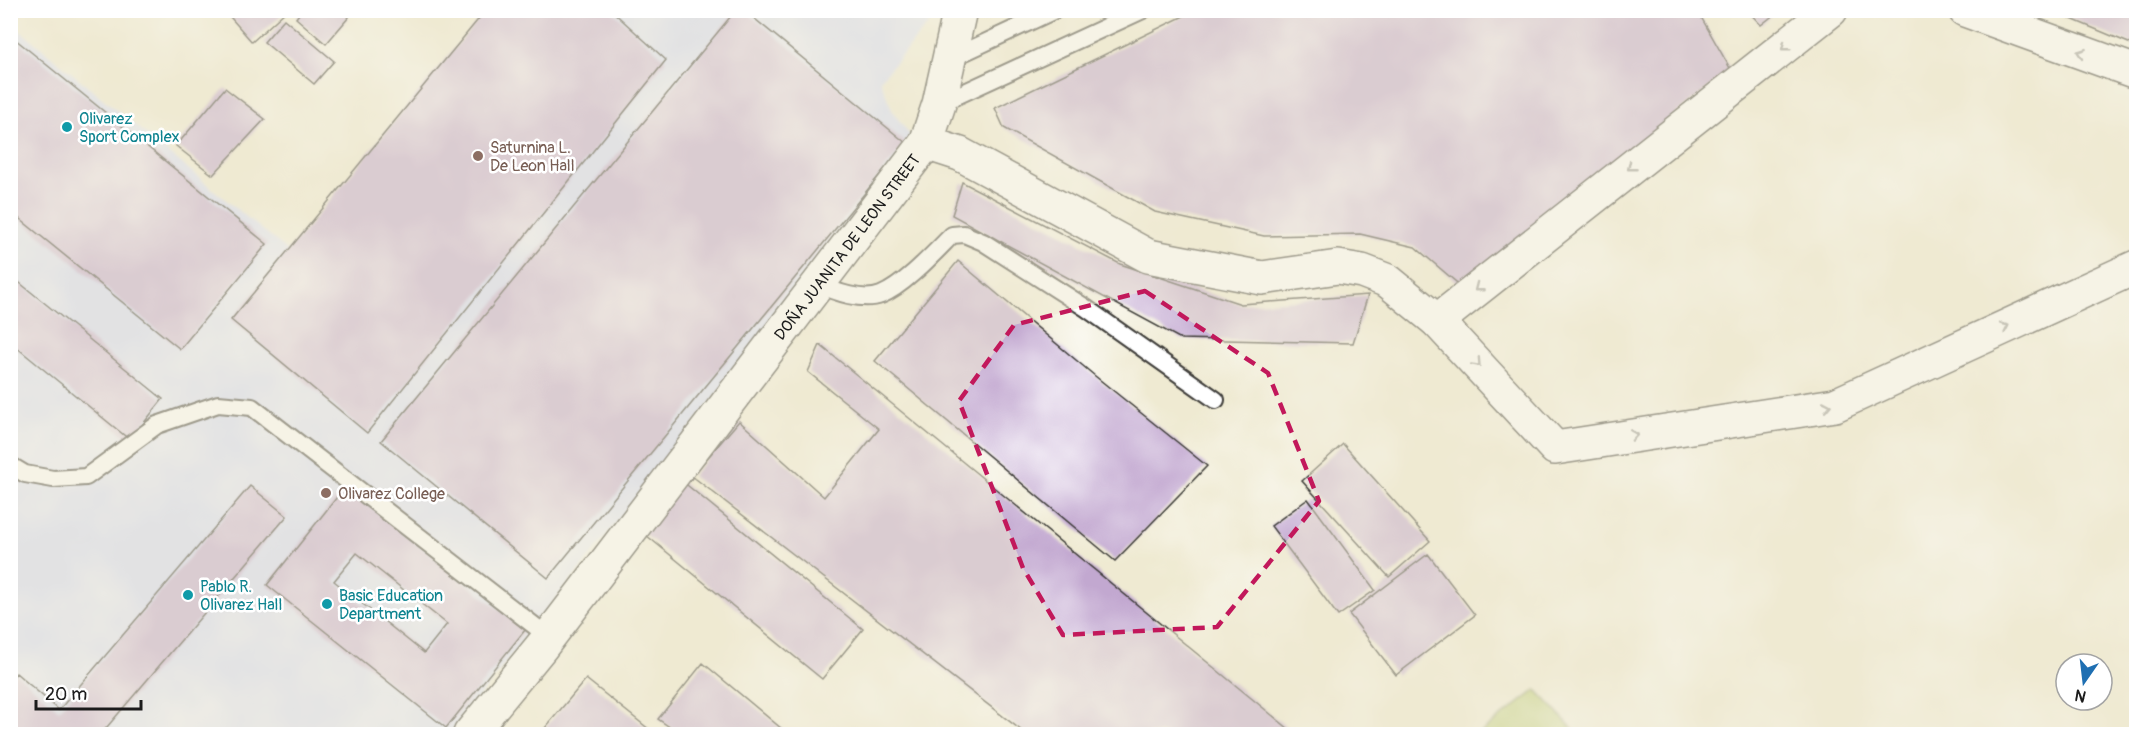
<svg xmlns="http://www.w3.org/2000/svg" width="2147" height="745" font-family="Pangolin,sans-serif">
  <rect width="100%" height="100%" fill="#fff"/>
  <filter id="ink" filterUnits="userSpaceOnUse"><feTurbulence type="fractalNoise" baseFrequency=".0167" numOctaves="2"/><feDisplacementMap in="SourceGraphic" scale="12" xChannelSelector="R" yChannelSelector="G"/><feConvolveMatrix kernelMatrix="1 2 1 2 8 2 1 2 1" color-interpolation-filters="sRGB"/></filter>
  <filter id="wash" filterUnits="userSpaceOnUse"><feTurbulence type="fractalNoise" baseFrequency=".008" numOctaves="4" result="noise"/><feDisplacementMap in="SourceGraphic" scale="24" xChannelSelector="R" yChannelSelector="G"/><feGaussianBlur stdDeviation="1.35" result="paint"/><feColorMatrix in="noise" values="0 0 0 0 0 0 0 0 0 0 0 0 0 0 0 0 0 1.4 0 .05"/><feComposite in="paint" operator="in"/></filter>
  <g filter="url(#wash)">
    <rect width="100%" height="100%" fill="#efead2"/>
    <path fill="#d2d9f9" d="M938,10L939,12L880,80L893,112L916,143L450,734H11L12,24L288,251L486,11Z"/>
    <path fill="#b7c96d" stroke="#6a7244" stroke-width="1.5" d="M1536,690L1578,734H1479Z"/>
    <g id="blocks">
      <path fill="#c2a8d0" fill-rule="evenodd" d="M224,10H287L252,42Z
        M302,10H341L349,17L326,44L296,18Z
        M486,10H611L666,60L367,433L231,320Z
        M736,10H744L906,143L548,578L381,441Z
        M1196,10H1697L1731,70L1462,287L1415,247L1360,234L1264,236L1155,212L1004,128L995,108Z
        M1747,10H1780L1761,25Z
        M2052,10H2136V46L2052,11Z
        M284,19L334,61L314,84L264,42Z
        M15,39L267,244L180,349L10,211V44Z
        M225,88L265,119L213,175L176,146Z
        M962,182L1120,264L1241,304L1368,295L1353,343L1181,339L952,215Z
        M958,261L1095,376L1207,466L1115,561L875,361Z
        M10,275L163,399L130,440L10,342Z
        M820,345L1295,734H1026L692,476L739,421L824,497L879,429L808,372Z
        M1343,444L1430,541L1389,577L1302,481Z
        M682,481L863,629L822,679L641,531Z
        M250,486L287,516L101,734H10V680L16,673L59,710Z
        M345,487L525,630L446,728L267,585ZM357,553L447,624L424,653L334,581Z
        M1308,499L1375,590L1338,616L1271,526Z
        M1428,554L1475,615L1396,675L1349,614Z
        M703,663L788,734H680L658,719Z
        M586,679L655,734H540Z"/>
    </g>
  </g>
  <g filter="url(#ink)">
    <use href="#blocks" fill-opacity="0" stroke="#3c3b37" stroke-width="1.5"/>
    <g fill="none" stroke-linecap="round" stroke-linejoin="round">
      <g stroke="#3c3b37" stroke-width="20">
        <path id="lane" d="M950,59L1055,10
          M939,104L1143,10
          M818,284C835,292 863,302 881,295C904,286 935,252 952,235L964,234L983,242L1086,308L1216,400
          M10,465L25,474L53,479L86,477L157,425L218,404L252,407L549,637"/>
      </g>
      <g stroke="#3c3b37" stroke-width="36">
        <g id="street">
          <path d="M1965,10L2136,72"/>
          <path d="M926,143L939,104L960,10"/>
          <path d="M1437,321L1831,10"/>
          <path id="s1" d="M470,734L542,646L926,143L960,154L1148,256L1262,278L1338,267L1362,271L1388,281L1437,321L1555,448L1835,405L2136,267"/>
        </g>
      </g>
      <use href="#lane" stroke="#fff" stroke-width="16"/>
      <use href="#street" stroke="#fff" stroke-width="33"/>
    </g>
    <defs><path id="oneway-chevron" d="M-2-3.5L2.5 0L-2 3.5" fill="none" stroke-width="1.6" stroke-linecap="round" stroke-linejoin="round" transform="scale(1.5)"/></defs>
    <g stroke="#999">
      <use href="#oneway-chevron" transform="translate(1785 47) rotate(142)"/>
      <use href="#oneway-chevron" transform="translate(2081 53) rotate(-160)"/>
      <use href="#oneway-chevron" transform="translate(1631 167) rotate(142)"/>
      <use href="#oneway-chevron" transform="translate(1478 288) rotate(142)"/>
      <use href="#oneway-chevron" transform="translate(2005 327) rotate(-25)"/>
      <use href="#oneway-chevron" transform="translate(1477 363) rotate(47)"/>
      <use href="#oneway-chevron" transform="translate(1827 406) rotate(-11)"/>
      <use href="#oneway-chevron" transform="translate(1634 435) rotate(-9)"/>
    </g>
  </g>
  <path d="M0 0H2147V745H0ZM1145,291L1268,373L1319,501L1217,627L1063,635L1023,568L959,401L1014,325Z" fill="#efead2" fill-opacity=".55" fill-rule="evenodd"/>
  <path fill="none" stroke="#c2185b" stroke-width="4.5" stroke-dasharray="12 8" stroke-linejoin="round" d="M1145,291L1268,373L1319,501L1217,627L1063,635L1023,568L959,401L1014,325Z"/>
  <g fill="#0f9aa8" stroke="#fff" stroke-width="2">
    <circle cx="67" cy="127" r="6"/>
    <circle cx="188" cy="595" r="6"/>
    <circle cx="327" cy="604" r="6"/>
  </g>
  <g fill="#8d6e63" stroke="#fff" stroke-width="2">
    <circle cx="478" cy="156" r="6"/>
    <circle cx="326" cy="493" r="6"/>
  </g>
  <g text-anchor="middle" stroke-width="5" stroke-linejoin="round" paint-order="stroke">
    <g font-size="16" fill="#0d838f" stroke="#fff" text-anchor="start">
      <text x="79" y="124">Olivarez<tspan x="79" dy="18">Sport Complex</tspan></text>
      <text x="200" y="592">Pablo R.<tspan x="200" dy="18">Olivarez Hall</tspan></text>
      <text x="339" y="601">Basic Education<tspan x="339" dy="18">Department</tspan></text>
    </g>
    <g font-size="16" fill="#785e54" stroke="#fff" text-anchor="start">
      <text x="490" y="153">Saturnina L.<tspan x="490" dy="18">De Leon Hall</tspan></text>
      <text x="338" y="499">Olivarez College</text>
    </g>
    <g font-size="16" fill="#1c1c1c" stroke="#fff">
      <text dy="6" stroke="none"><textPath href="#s1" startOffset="616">DOÑA JUANITA DE LEON STREET</textPath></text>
    </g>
  </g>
  <rect width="2147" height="745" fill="none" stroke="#fff" stroke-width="36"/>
  <g transform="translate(2084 682) rotate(194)"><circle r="28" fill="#ffffff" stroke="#a4a4a4" stroke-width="1.5"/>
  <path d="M0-4.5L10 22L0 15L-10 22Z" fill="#1f6fb2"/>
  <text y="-9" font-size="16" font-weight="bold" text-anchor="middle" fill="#1c1c1c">N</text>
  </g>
  <path d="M36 700v9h105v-9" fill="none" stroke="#1c1c1c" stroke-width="3"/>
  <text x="45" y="700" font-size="18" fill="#1c1c1c" stroke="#ffffff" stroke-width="4.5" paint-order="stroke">20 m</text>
</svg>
